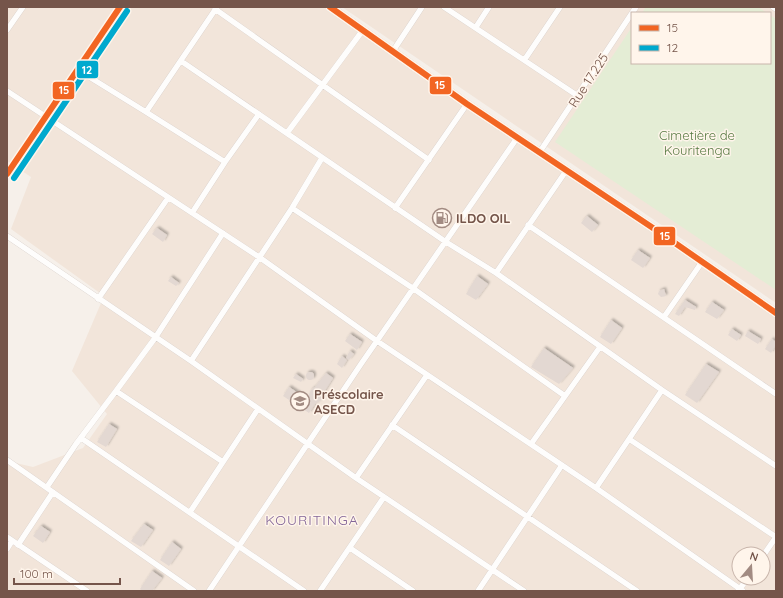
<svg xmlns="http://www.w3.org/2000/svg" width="783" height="598" font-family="Quicksand,sans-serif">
  <defs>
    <filter id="shadow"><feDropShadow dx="2" dy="-2" stdDeviation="1" flood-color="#0004"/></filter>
  </defs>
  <rect width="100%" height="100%" fill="#f6f0ea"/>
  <path fill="#f2e5da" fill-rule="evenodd" d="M7,7H325L564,165L776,308V591H7V461L33,467L83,448L107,414L72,371L104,296L11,229L31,177L7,161ZM739,554H763V578H739Z
    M342,7H776V303ZM632,13H770V63H632Z"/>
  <path fill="#e4edd5" d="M646,7H758L767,13H642Z
    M770,15L776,19V290L555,142L632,27V63H770Z"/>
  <path fill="#e3d8d2" filter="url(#shadow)" d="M587,216L598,225L592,232L581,223Z
    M157,228L167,235L163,242L152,234Z
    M638,250L650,258L643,268L631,260Z
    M477,276L488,284L476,300L466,294Z
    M171,277L179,283L176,286L168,281Z
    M664,289L666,296L661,297L658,294L659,291Z
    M685,300L696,307L695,310L685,307L679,316L675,314Z
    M712,302L724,310L717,319L705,312Z
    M611,320L622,328L611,344L600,337Z
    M732,329L741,335L737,341L728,335Z
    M748,331L761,339L758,344L745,336Z
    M350,334L362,342L357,350L345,341Z
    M772,339L776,342V345L771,353L765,349Z
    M544,348L573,368L559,384L531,367Z
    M350,351L354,354L349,360L346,358Z
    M342,356L347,360L342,368L337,364Z
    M706,364L719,372L697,403L685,395Z
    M306 376a4 4 0 1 1 8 0a4 4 0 1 1-8 0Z
    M326,373L333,378L324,392L323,399L315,404L309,413L283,396L289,387L307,399L311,390L315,387Z
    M296,374L303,379L301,382L293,378Z
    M109,424L117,429L106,447L97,442Z
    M144,524L153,530L141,547L131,541Z
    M41,526L50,532L43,543L33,536Z
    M172,542L181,549L169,566L160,560Z
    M152,571L162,578L152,591H142L140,589Z"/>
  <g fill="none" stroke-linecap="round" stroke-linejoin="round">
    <g stroke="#d5ccc7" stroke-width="6">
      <path id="minor" d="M444,7L578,96
        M773,7L776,9
        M215,9L429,160
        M476,27L489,7
        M7,30L23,7
        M393,51L422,7
        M525,59L560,7
        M181,61L446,242L496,273L662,390L776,466
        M78,70L146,112L217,7
        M7,91L259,257L377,341L596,488L743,591
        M146,112L225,162L259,114
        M287,133L363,30
        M539,153L636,7
        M292,208L414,289L565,396
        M395,208L467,104
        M192,213L225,162
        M528,225L776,394
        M223,233L155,338L116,391L223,462
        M7,236L191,361L356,478L524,591
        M496,273L566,171
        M98,299L168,198
        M664,317L702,262
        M191,361L292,208L322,158
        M392,425L637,591
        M81,438L304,591
        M629,439L776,537
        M531,444L600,347
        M7,460L194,591
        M356,478L427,375
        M47,487L76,444L116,391
        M596,488L662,390
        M190,512L258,409
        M7,537L87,591
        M18,545L53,492
        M350,548L413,591
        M7,549L12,541
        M763,556L776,537
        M209,591L361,364L517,138
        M320,591L384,497
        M478,591L562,465
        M738,591L748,578"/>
    </g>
    <g stroke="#d5ccc7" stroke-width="8">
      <path id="tertiary" d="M7,174L120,7"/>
    </g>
    <g stroke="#d6ccc6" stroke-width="9">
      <path id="secondary" d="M330,7L467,104L662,234L776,313"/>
    </g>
    <use href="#minor" stroke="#fefdfc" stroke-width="5.5"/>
    <use href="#tertiary" stroke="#fefdfc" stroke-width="7"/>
    <use href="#secondary" stroke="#fefdfc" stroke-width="8"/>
    <g stroke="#fff5eb" stroke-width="9">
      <path id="bus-1" d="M330,7L467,104L662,234L776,313
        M7,174L120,7"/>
    </g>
    <g stroke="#fff5eb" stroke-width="9">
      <path id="bus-2" d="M14,178L127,11"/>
    </g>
    <use href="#bus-1" stroke="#f26522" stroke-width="6"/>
    <use href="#bus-2" stroke="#00a9ce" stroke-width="6"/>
  </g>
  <defs>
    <g id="fuel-ring" transform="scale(1)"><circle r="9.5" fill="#fff5eb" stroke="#a28b82" stroke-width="1.5"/><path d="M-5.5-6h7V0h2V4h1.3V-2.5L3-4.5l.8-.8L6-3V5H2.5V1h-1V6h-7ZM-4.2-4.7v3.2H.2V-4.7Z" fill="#a28b82"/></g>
    <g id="school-ring" transform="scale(1)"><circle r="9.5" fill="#fff5eb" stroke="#a28b82" stroke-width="1.5"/><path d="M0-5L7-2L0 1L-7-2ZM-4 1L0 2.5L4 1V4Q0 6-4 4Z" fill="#a28b82"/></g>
  </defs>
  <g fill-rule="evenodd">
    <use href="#fuel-ring" x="442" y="218"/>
    <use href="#school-ring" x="300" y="401"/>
  </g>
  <g text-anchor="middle" stroke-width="3" stroke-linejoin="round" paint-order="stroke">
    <g font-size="13" fill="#75554a" stroke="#fff5eb">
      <text transform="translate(588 80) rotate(-57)" y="5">Rue 17.225</text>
    </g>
    <g font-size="13" fill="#577a42" stroke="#fff5eb">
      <text x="697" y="140">Cimetière de<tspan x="697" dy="15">Kouritenga</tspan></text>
    </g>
    <g font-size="13" font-weight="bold" fill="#75554a" stroke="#fff5eb" text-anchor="start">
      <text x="456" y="223">ILDO OIL</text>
      <text x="314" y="399">Préscolaire<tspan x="314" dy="15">ASECD</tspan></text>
    </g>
    <g font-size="14" letter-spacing="1" fill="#836598" stroke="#fff5eb">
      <text x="312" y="525">KOURITINGA</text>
    </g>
  </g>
  <g stroke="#fff5eb" stroke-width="1.5">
    <rect x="76" y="60" width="23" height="19" rx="4" fill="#00a9ce"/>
    <rect x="429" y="76" width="23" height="19" rx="4" fill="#f26522"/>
    <rect x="52" y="81" width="23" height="19" rx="4" fill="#f26522"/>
    <rect x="653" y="226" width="23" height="20" rx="4" fill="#f26522"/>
  </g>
  <g font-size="11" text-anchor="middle" font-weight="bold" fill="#fff">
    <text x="87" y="74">12</text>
    <text x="440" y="89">15</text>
    <text x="64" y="94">15</text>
    <text x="665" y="240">15</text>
  </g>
  <rect width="783" height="598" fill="none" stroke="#75554a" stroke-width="16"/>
  <rect x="631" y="12" width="140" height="52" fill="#fff5eb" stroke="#c8b5ab"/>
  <rect x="639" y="25" width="20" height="6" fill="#f26522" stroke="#c8b5ab"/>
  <text x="667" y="32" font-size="12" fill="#75554a">15</text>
  <rect x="639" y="45" width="20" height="6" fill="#00a9ce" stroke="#c8b5ab"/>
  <text x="667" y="52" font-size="12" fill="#75554a">12</text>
  <g transform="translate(751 566) rotate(18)"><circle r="19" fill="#fff5eb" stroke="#c8b5ab"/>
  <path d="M0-3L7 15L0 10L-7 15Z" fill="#a28b82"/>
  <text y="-6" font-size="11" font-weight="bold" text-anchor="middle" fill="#75554a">N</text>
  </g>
  <path d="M14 578v6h106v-6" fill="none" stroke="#75554a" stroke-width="2"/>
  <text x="20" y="578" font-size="12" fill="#75554a" stroke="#fff5eb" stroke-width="3" paint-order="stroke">100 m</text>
</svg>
